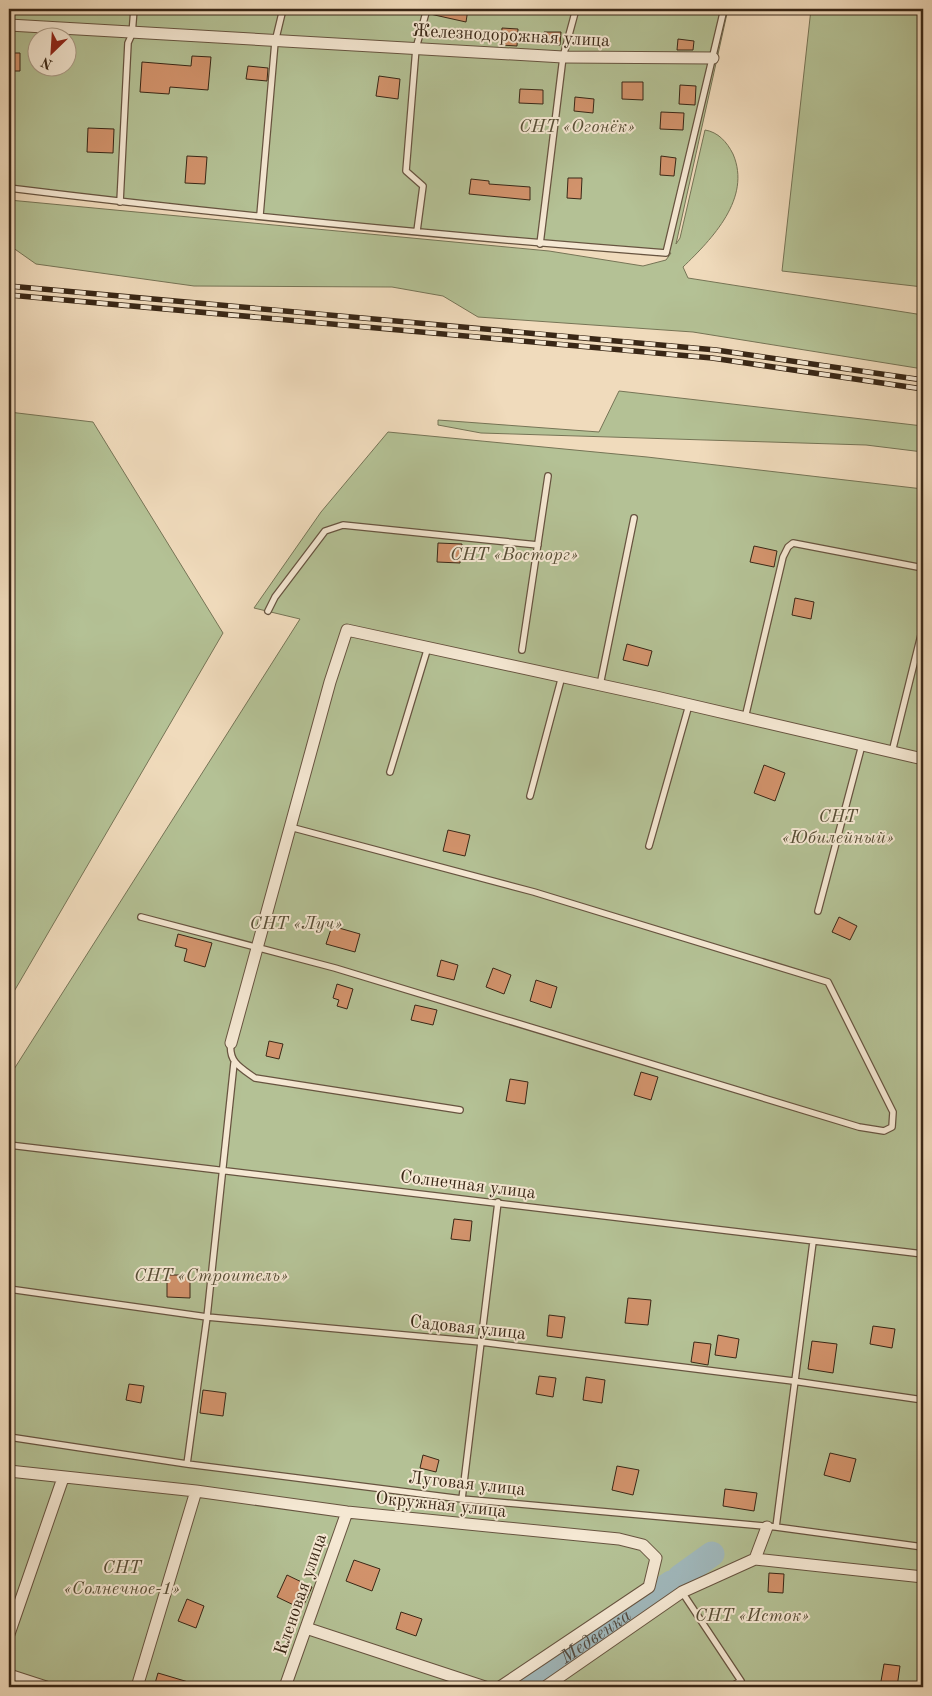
<svg xmlns="http://www.w3.org/2000/svg" width="932" height="1696" font-family="'Old Standard TT',serif">
  <rect width="100%" height="100%" fill="#f0dbbc"/>
  <filter id="stains"><feTurbulence type="fractalNoise" baseFrequency=".004" numOctaves="4"/><feColorMatrix values="0 0 0 0 .2 0 0 0 0 .09 0 0 0 0 .02 0 0 0 .5 -.17"/></filter>
  <radialGradient id="worn" r=".72"><stop offset=".6" stop-color="#630" stop-opacity="0"/><stop offset="1" stop-color="#630" stop-opacity=".3"/></radialGradient>
  <path fill="#b4c195" stroke="#767456" fill-rule="evenodd" d="M9,9H728L676,244L680,238L705,130C718,132 727,142 733,154C752,198 712,239 683,267L688,278L923,315V369L693,332L478,317L443,296L392,287L194,286L36,264L9,245V200L549,251L643,266L666,260L671,253L9,190ZM38,38H68V68H38Z
    M811,9H923V287L782,271Z
    M619,391L923,426V452L866,445L481,433L438,425V420L599,432Z
    M9,412L93,422L223,633L9,1000Z
    M388,432L647,457L923,489V1687H9V1077L300,619L254,608L321,512Z"/>
  <g fill="none" stroke-linecap="round" stroke-linejoin="round">
    <g stroke="#a0b8bc" stroke-width="25">
      <path d="M680,1577L712,1554"/>
      <path id="s1" d="M520,1687L671,1583"/>
    </g>
  </g>
  <path fill="#d2936c" stroke="#392716" d="M432,9H468L466,22L430,14Z
    M502,28L518,29L517,46L501,45Z
    M544,32H561L560,45L544,44Z
    M678,39L694,41L693,50H677Z
    M9,53H20V71H9Z
    M192,56L211,57L208,90L170,87L169,94L140,92L142,62L191,66Z
    M248,66L268,68L267,81L246,79Z
    M379,76L400,79L398,99L376,96Z
    M622,82H643V100L622,99Z
    M680,85L696,86L695,105L679,104Z
    M520,89L543,90V104L519,103Z
    M575,97L594,99L593,113L574,111Z
    M661,112L684,113L683,130L660,129Z
    M88,128L114,129L113,153L87,152Z
    M187,156L207,157L205,184L185,183Z
    M661,156L676,158L674,176L660,175Z
    M568,178H582L581,199L567,198Z
    M471,179L489,181V184L530,187V200L469,194Z
    M438,543L462,544L460,563L437,562Z
    M754,546L777,551L774,567L750,562Z
    M795,598L814,602L811,619L792,615Z
    M627,644L652,651L648,666L623,660Z
    M764,765L785,773L775,801L754,793Z
    M448,830L470,835L465,856L443,851Z
    M839,917L857,926L850,940L832,932Z
    M332,926L360,934L355,952L326,944Z
    M178,934L212,943L205,967L184,961L187,949L175,946Z
    M441,960L458,965L454,980L437,976Z
    M493,968L511,975L504,994L486,987Z
    M536,980L557,987L551,1008L530,1001Z
    M337,984L353,989L347,1009L337,1006L339,1000L333,998Z
    M415,1005L437,1010L433,1025L411,1020Z
    M269,1041L283,1044L279,1059L266,1056Z
    M641,1072L658,1077L651,1100L634,1095Z
    M510,1079L528,1082L525,1104L506,1101Z
    M454,1219L472,1221L470,1241L451,1239Z
    M167,1275H190V1298L167,1297Z
    M628,1298L651,1300L648,1325L625,1323Z
    M549,1315L565,1317L562,1338L547,1336Z
    M873,1326L895,1329L892,1348L870,1344Z
    M718,1335L739,1339L736,1358L715,1355Z
    M812,1341L837,1344L833,1373L808,1369Z
    M694,1342L711,1344L708,1365L691,1362Z
    M539,1376L556,1378L553,1397L536,1394Z
    M586,1377L605,1380L602,1403L583,1400Z
    M129,1384L144,1386L141,1403L126,1400Z
    M203,1390L226,1393L223,1416L200,1413Z
    M830,1453L856,1459L850,1482L824,1475Z
    M423,1455L439,1460L436,1472L420,1468Z
    M617,1466L639,1470L633,1495L612,1490Z
    M725,1489L757,1493L754,1511L723,1506Z
    M354,1560L380,1569L372,1591L346,1581Z
    M769,1573L784,1574L783,1593L768,1592Z
    M287,1575L312,1587L302,1609L277,1597Z
    M187,1599L204,1606L196,1628L178,1621Z
    M401,1612L422,1619L416,1636L396,1629Z
    M884,1664L900,1666L897,1687H880Z
    M158,1673L195,1684V1687H154Z"/>
  <g fill="none" stroke-linecap="round" stroke-linejoin="round">
    <g stroke="#675440" stroke-width="8">
      <path id="service" d="M9,188C227,215 446,236 666,253L724,9
        M120,202L128,43L132,34L134,9
        M260,215L275,42L283,9
        M417,231L423,186L406,171L416,48L427,9
        M540,244L563,57L576,9
        M268,611L275,597L325,531L343,525L538,545
        M522,650L548,476
        M600,685L634,518
        M745,718L783,557L788,547L793,543L923,568
        M892,752L923,627
        M390,772L428,647
        M530,796L562,676
        M649,846L689,705
        M818,911L862,745
        M141,917L335,968L859,1127L884,1131L892,1127L893,1112L828,982L534,892L290,827
        M231,1043C228,1062 241,1068 255,1078L460,1110
        M9,1145L923,1254
        M9,1289L207,1317L481,1342L793,1381L923,1400
        M9,1437L187,1464L462,1499L776,1527L923,1547
        M187,1464L207,1317L234,1063
        M462,1499L498,1202
        M776,1527L813,1242
        M682,1592L741,1681L742,1687
        M730,1687L741,1681"/>
    </g>
    <g stroke="#675440" stroke-width="13">
      <path id="minor" d="M9,25L563,57L713,58
        M231,1043L330,682L347,630L656,697L923,759
        M9,1471L196,1491L347,1512L619,1539L643,1545L656,1558L649,1587L500,1687
        M755,1559L767,1527
        M306,1628L485,1687
        M9,1634L63,1478
        M9,1675L46,1687
        M137,1687L196,1491
        M285,1687L347,1512
        M545,1687L682,1592L755,1559L923,1577"/>
    </g>
    <use href="#service" stroke="#f5e8d3" stroke-width="5.5"/>
    <use href="#minor" stroke="#f5e8d3" stroke-width="11"/>
    <g stroke="#392716" stroke-width="5.5">
      <path id="rail" d="M9,286L716,350L923,380
        M9,295L712,358L923,389"/>
    </g>
    <use href="#rail" stroke="#f5e8d3" stroke-width="4" stroke-dasharray="11" stroke-linecap="butt"/>
  </g>
  <g text-anchor="middle" stroke-width="4" stroke-linejoin="round" paint-order="stroke">
    <g font-size="18" fill="#392716" stroke="#f5e8d3">
      <text transform="translate(511 35) rotate(3)" y="6">Железнодорожная улица</text>
      <text transform="translate(468 1184) rotate(7)" y="6">Солнечная улица</text>
      <text transform="translate(468 1327) rotate(6)" y="6">Садовая улица</text>
      <text transform="translate(467 1483) rotate(6)" y="6">Луговая улица</text>
      <text transform="translate(441 1504) rotate(6)" y="6">Окружная улица</text>
      <text transform="translate(300 1594) rotate(-71)" y="6">Кленовая улица</text>
    </g>
    <g font-size="18" font-style="italic" fill="#584e36" stroke="#f5e8d3">
      <text x="577" y="132">СНТ «Огонёк»</text>
      <text x="514" y="560">СНТ «Восторг»</text>
      <text x="838" y="822">СНТ<tspan x="838" dy="21">«Юбилейный»</tspan></text>
      <text x="296" y="929">СНТ «Луч»</text>
      <text x="211" y="1281">СНТ «Строитель»</text>
      <text x="122" y="1573">СНТ<tspan x="122" dy="21">«Солнечное-1»</tspan></text>
      <text x="752" y="1621">СНТ «Исток»</text>
    </g>
    <g font-size="19" font-style="italic" fill="#534b40" stroke="#f5e8d3">
      <text dy="7" stroke="none"><textPath href="#s1" startOffset="91">Медвенка</textPath></text>
    </g>
  </g>
  <rect width="932" height="1696" fill="none" stroke="#f0dbbc" stroke-width="30"/>
  <rect x="10" y="10" width="912" height="1676" fill="none" stroke="#392716" stroke-width="2.5"/>
  <rect x="15" y="15" width="902" height="1666" fill="none" stroke="#392716"/>
  <g transform="translate(52 52) rotate(205)"><circle r="24" fill="#f5e8d3" stroke="#aa9b87"/>
  <path d="M0-4L9 19L0 12L-9 19Z" fill="#8f2418"/>
  <text y="-8" font-size="14" font-weight="bold" text-anchor="middle" fill="#392716">N</text>
  </g>
  <rect width="100%" height="100%" filter="url(#stains)"/>
  <rect width="100%" height="100%" fill="url(#worn)"/>
</svg>
